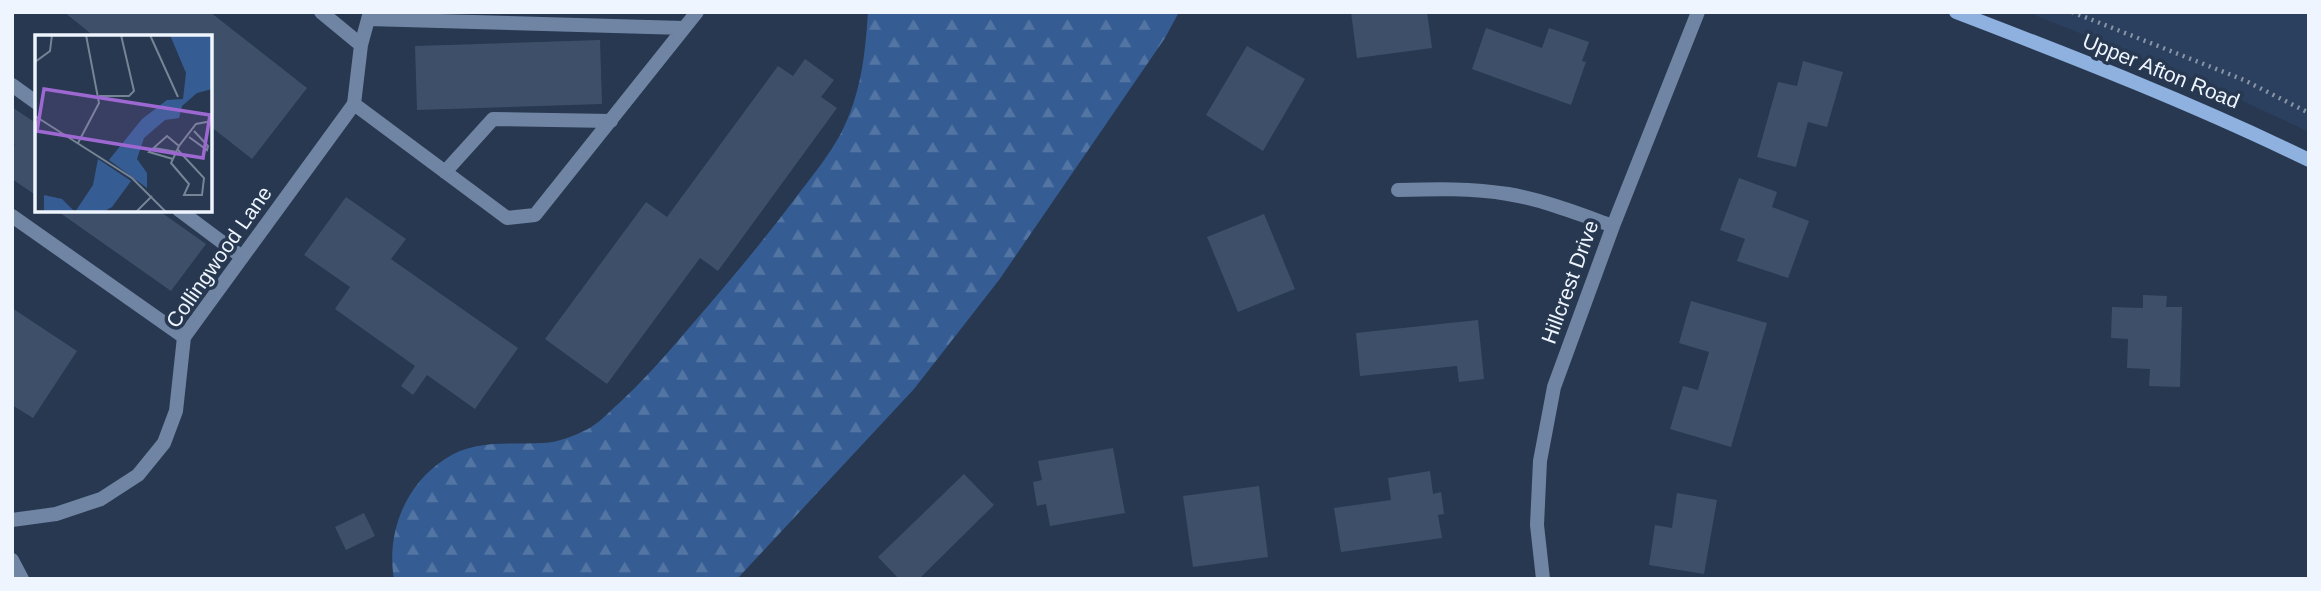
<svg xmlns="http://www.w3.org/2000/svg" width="2321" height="591" font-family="Arial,sans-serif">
  <defs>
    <pattern id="forest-firs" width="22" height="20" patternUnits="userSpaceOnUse" patternTransform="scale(1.75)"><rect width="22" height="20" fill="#365d93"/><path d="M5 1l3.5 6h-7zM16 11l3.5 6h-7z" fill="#5375a3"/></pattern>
  </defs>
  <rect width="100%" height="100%" fill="#273850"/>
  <path fill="#2b405e" d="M2027,12H2309V132L2204,83Z"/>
  <path fill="url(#forest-firs)" d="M868,12H1179L1165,38L999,280L914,389L737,579H394C386,533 405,485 445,459C475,439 509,445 543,443C559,442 574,436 588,429C599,423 608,413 617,405C643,381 666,355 689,328C728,283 765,239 800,192C814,174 829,155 840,135C861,95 865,56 868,12Z"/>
  <path fill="#3e5069" d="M64,12H210L307,88L252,159L210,126V37H95Z
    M1351,12H1427L1432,48L1357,58Z
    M1486,28L1542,48L1549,28L1589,42L1582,61L1586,62L1571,105L1472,69Z
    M600,40L602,104L417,110L415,46Z
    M1247,46L1305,79L1263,151L1206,115Z
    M805,59L834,80L821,97L837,108L718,271L700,258L607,384L545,339L646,202L667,217L778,66L793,76Z
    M1803,61L1843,72L1827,127L1808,122L1796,167L1757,157L1778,82L1797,86Z
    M12,107L37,124V196L12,179V147L15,144L12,143Z
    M1739,178L1777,192L1772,207L1809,221L1788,278L1737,261L1745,239L1720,230Z
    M346,197L406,239L391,259L518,348L475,409L427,375L413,395L401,386L415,366L335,309L350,287L304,255Z
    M56,210H158L206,244L171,291Z
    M1264,214L1295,289L1238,312L1207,237Z
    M2143,295L2167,296L2166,307H2182L2180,387L2149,386L2150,369L2127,368L2128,339L2111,338L2112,307L2143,308Z
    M1691,301L1767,323L1731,447L1670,429L1683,386L1698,390L1709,352L1679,343Z
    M12,308L77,351L33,418L12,405Z
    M1478,320L1484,379L1459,382L1457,366L1360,376L1356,333Z
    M1113,448L1125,513L1050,526L1046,504L1037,506L1033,482L1042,480L1038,461Z
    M1430,471L1433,494L1441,492L1444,514L1438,515L1442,538L1341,552L1334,508L1391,500L1388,478Z
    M964,474L994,505L919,579H899L878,557Z
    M1259,486L1268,557L1193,567L1183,496Z
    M1677,493L1717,500L1704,574L1649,565L1655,525L1672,528Z
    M364,513L375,536L346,550L335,527Z"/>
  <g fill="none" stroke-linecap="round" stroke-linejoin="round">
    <path stroke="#8995a6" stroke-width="4.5" stroke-dasharray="2 5" stroke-linecap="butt" d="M2072,12L2244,80L2309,113"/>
    <path stroke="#7085a3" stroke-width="14" d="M321,12L361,45
      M370,12L361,45L354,104L507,218L535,215L697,12
      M368,19L684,28
      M12,85L37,103
      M445,172L493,119L611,121
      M179,210L242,257
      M12,216L184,337
      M12,560L22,579"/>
    <path stroke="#7085a3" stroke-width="14" d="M1398,190C1435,189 1472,188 1508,194C1544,200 1579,214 1613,226
      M12,520L56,514L101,499L138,475L164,443L176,411L184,337L354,104
      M1543,579L1537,525L1540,461L1554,387L1613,226L1698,12"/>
    <path stroke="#8eb1e0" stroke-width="14" d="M1956,12C2076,58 2194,104 2309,160"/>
  </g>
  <g text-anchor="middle" stroke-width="7" stroke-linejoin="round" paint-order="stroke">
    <g font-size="21" fill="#eef5fe" stroke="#273850">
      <text transform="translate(2161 71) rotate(22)" y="7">Upper Afton Road</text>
      <text transform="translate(219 257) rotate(-55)" y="7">Collingwood Lane</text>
      <text transform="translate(1570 282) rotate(-70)" y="7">Hillcrest Drive</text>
    </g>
  </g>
  <g transform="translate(35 35)">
    <rect width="177" height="177" fill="#273850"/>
    <path d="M9,160L27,164L40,177H9Z" fill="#365d93"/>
    <path d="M135,0H177V54L162,58L147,71L144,83L130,85L109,103L102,124L112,138V153L74,125L107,84L132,65L148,64L151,38ZM63,124L96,146L77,172L68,177H40L58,150Z" fill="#365d93"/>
    <path fill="none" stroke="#778496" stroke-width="2" d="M115,0L143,62M0,27L15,16L17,0M64,61H94L99,56L86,0M0,81L97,143L131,177M154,102L172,115L173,111L159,96M43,108L64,68L51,0M119,113L142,117M143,115L169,143L167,160H149L154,149L136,128L144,111L161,89L177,86M138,124L114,117L132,101L144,111M102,176L117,161"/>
    <path fill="#9e68d2" fill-opacity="0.15" stroke="#9e68d2" stroke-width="3.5" d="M9,54L175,80L168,123L2,96Z"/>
    <rect width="177" height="177" fill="none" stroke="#eef5fe" stroke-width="3.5"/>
  </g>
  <rect width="2321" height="591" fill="none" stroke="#eef5fe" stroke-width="28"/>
</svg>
